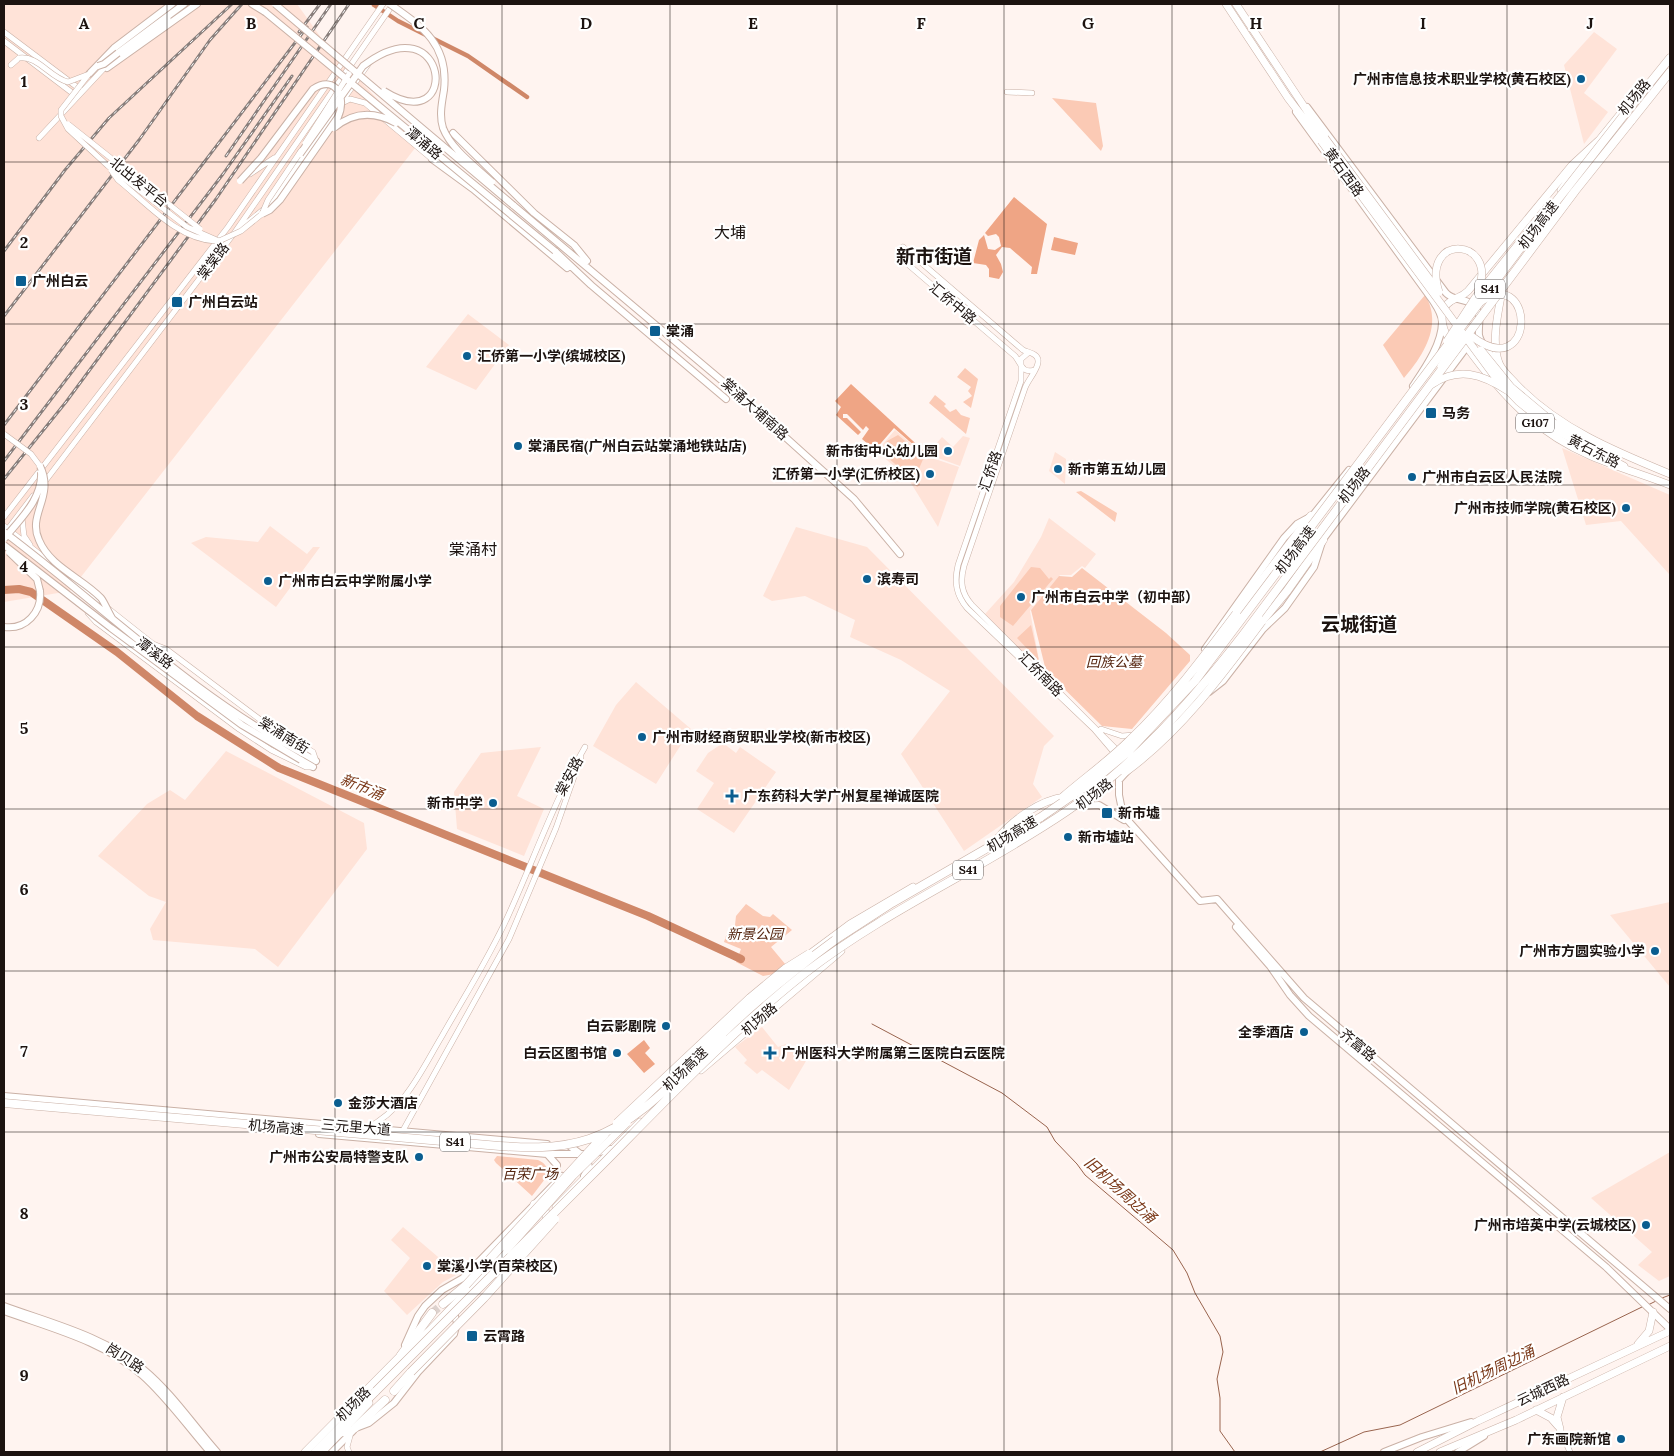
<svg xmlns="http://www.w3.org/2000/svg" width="1674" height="1456" font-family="Lora,'Noto Sans SC',serif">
  <rect width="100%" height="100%" fill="#fff4f0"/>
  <path fill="#ffe3d8" d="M4,4H297L327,46L419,143L70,591L4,602Z
    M1594,32L1617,49L1584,93L1608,112L1584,144L1564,65Z
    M468,314L509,345L476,390L426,367Z
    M895,430L926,456L959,467L938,527L909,480L877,451Z
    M963,436L970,438L960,466L927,454L942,437L953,447Z
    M1562,448L1670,495L1669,574L1621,521L1586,525Z
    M1055,452L1066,459L1065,484L1049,471Z
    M1049,518L1096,554L1085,568L1082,566L1071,575H1060L1030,611L1041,671L985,614L1014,582L1041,537Z
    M270,526L307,554L313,547H320L276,607L191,543L206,537L258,542Z
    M796,527L867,547L1054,736L1044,746L1033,784L1042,797L964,851L901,754L950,691L901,660L850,637L855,620L805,596L772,601L763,596Z
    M636,682L691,729L656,784L593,746L616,705Z
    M723,743L736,753L740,747L776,772L734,833L697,809L714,783L696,771L708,753Z
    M541,747L517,796L544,809L524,856L457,829L454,792L481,753Z
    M226,751L364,823L367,849L278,967L255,949L153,940L150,929L166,902L149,896L98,856L147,804L170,790L185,800Z
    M1670,902V987L1610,915Z
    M762,1027L778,1047L786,1044L806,1061L789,1090L762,1070L757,1074L744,1063L747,1060L735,1047Z
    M1670,1152V1276L1659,1281L1638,1265L1652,1252L1591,1198Z
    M403,1227L458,1274L443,1282L407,1315L384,1291L410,1258L391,1240Z"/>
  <path fill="#fbcab5" d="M1052,98L1096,103L1103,146L1101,151Z
    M1425,295C1443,324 1424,355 1404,378L1383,345Z
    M965,368L978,379L971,408L963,402L972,396L968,391L971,387L957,377Z
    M935,395L946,404L944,406L950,412L956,409L961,415L970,418L966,434L929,403Z
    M898,435L924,457L918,471L921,473L919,479L920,485L917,487L908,475L881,452L887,441Z
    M1081,491L1117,513L1115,522L1076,492Z
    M1031,567L1040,568L1049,579L1051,577L1053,579L1013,626L1000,617V606Z
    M1082,568L1166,633L1190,655V661L1132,729L1102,726L1046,671L1031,610L1059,576L1072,577Z
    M1031,625L1039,661L1017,638Z
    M746,904L763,916L770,917L773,914L792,930L771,947L791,971L763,976L736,962L741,949L724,942L726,936L735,925L736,916Z
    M497,1156L538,1160C545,1163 548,1167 548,1175L532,1196L496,1163L494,1160Z"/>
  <path fill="#efa585" d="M1014,197L1047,224L1037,274H1031L1032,267L1010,248L1002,247L996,255L1001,264L1003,272L999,279L989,277V269L986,265L973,263L979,240L984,235L988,249L995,250L1001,246L999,237L996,234L988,236L985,233Z
    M1054,237L1078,243L1075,255L1051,250Z
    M851,384L925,452L924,454L894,428L875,450L862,439L869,429L866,426L863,430L847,414H843V418H847L861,432L858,435L836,415L841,407L835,401Z
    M644,1040L650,1048L645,1053L655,1064L644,1073L627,1054Z"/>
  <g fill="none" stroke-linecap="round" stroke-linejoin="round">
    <path stroke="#99644e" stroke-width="1" d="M872,1024L1002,1093L1047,1127L1055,1141L1077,1164L1085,1175L1173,1250L1187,1273L1195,1293L1220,1336L1223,1352L1217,1379L1220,1398V1431L1235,1452
      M1662,1298L1670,1295
      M1648,1305L1656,1301
      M1320,1452L1364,1432L1400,1425L1642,1307"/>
    <path stroke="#cf8768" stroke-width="4.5" d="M374,5L398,21L468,56L527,97"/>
    <path stroke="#cf8768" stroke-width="8" d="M4,590L19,589L31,592L117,652L197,716L279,768L648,916L741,959"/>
    <path stroke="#ddd2ce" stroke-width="8" stroke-dasharray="8 4" stroke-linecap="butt" d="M432,1313L443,1304"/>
    <g stroke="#cab1a6" stroke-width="6">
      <path id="tertiary" d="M4,32L81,90
        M4,41L75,95
        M131,47L168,19
        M11,65L19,58
        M1007,92L1032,93
        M342,103L350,99L365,103L432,159
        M39,138L108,64
        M250,174L274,158
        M242,227L269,205L369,63
        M903,247L1023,350C1027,352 1031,352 1035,355C1045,362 1028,379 1025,388L964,566C960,581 961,593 972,605L1120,753
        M903,247L904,261L1015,356C1021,363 1022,374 1034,370
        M1028,353L1021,359V381L958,565C954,582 956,595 967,608L1094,729L1117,756
        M43,484L235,232L393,4
        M4,517L228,227L383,4
        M22,518L24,536L30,545
        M4,526L153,644L166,649L266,724L313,752L316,761
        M4,534L33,496
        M88,613L96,622L239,729L271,750L306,767H312
        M1101,729L1122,736L1134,735
        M367,1128C405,1109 421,1071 442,1036C464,997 489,958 508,916C534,859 554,801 585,747
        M401,1134L509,939L556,828L581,757
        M1560,1429L1570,1452
        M349,1452L347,1447L350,1436"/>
    </g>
    <g stroke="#cab1a6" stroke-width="8">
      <path id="secondary" d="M252,4L265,12
        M118,53L184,4
        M107,68L197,4
        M89,74L114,48L172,4
        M1307,107L1446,293C1454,302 1468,297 1476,308C1482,317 1478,326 1479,335C1481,345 1492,356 1499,364
        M1296,112L1433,301C1437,307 1442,314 1442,322C1442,344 1425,368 1413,386
        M453,133L534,213L574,245L587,261
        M432,159L473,189L567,268
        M513,205L733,390L854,499L900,554
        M555,251L591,285L726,399
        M1309,520L1349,470
        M1321,542L1469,344
        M4,627C26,630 42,612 40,591
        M1205,649L1284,538L1297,524L1308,518
        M1209,692L1223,681L1263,629L1285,608L1314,567L1322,542
        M304,754L316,761
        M301,760L313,767
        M1129,769L1119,780V795L1123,815L1200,901L1217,899L1304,998L1670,1309
        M1080,806L1099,805L1124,820
        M1236,927L1270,966L1290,995L1309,1016L1606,1267L1670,1329
        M4,1096L547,1144
        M319,1134L547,1154H592L611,1149
        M567,1144L587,1159L589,1167L584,1176
        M548,1155L557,1165L555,1180
        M4,1306C50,1323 104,1336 143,1369C171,1392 193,1425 217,1452
        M4,1311C50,1328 104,1341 142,1375C167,1397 188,1427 210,1452
        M405,1345L418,1316L425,1306L442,1290L463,1278L562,1176
        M340,1434L369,1423L394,1403L418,1372L454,1334L457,1323L455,1316
        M332,1452L353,1431
        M1384,1452L1422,1437L1471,1422
        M1458,1452L1484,1436"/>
    </g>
    <g stroke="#cab1a6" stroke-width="8">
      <path id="primary" d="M1226,4L1288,98L1321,141
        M1236,4L1325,138
        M1554,423L1589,443L1618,455
        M1551,428L1624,466
        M1638,1344L1649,1331L1653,1312
        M1536,1410L1551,1418L1558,1426
        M1560,1429L1557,1417L1563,1397
        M1417,1452L1478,1421L1670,1331
        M1440,1452L1516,1420L1670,1346"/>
    </g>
    <g stroke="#cab1a6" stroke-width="8">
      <path id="trunk" d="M1598,141L1572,165L1468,291C1462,297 1457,297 1451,301C1438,309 1441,328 1449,338C1454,343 1459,347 1466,346C1501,394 1535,432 1591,456C1617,467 1644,475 1670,485
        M1596,144L1630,102
        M1561,190L1586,156
        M1548,218L1597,159
        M1502,291C1498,313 1491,342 1499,363C1502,371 1511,378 1516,384C1558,428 1614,451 1670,474
        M1154,744L1191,704
        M997,839C1012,820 1040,800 1065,797
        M811,953L850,924L913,887
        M723,1038L755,1007
        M701,1070L841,951
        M534,1204L545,1208L546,1217
        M556,1207L640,1122
        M305,1452L401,1355L429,1331L507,1250
        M322,1452L369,1403"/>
    </g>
    <g stroke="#cab1a6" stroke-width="9">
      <path id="motorway" d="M1624,115L1670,58
        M1631,121L1670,72
        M1236,614L1311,516
        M1262,621L1287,591L1323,540
        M835,940L892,903L1041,817
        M443,1304L466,1285
        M401,1355L432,1313
        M394,1391L411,1372
        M355,1428L385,1400
        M315,1452L376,1391"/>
    </g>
    <use href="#tertiary" stroke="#fff" stroke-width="5"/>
    <use href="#secondary" stroke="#fff" stroke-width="6"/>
    <use href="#primary" stroke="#fff" stroke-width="7"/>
    <use href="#trunk" stroke="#fff" stroke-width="7"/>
    <use href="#motorway" stroke="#fff" stroke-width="8"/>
    <g stroke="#887e7b" stroke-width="3">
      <path id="rail" d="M299,32L320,4
        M226,156L331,4
        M4,251L65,170L109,118L232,4
        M4,316L139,140L210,40L242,4
        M4,425L307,27
        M4,461L223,174L292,76
        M4,479L66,402L216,199L349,4"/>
    </g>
    <use href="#rail" stroke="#fff" stroke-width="1" stroke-dasharray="4" stroke-linecap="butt"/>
    <g stroke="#cab1a6" stroke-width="6" stroke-linecap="butt">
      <path id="tertiary-bridge" d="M19,58C38,55 50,78 68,82L89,74
        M89,74L61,110V116L68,129L108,166L187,227L219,241L241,231L262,214L268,200L301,151
        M68,124L200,229
        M305,143L349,74
        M111,170L118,180C147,203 177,239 215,241
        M4,434L31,454L40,466"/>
    </g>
    <g stroke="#cab1a6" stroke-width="8" stroke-linecap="butt">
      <path id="secondary-bridge" d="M275,4L513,205
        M390,4C423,27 449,45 444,90C442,102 439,116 443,128C451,149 476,167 492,182
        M265,12L555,251
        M98,66L104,64L118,53
        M334,128C353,112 374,111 396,123
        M300,154L363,66C449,0 462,140 384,91
        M240,181L261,158L313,89C336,74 347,98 338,117L280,200L270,210L262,214
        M40,466C55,497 27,514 39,540C50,567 82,578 101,598C105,603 108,612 112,618
        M4,532C103,606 193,696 304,754
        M4,539C19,520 43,499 41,472
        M4,545L111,628L242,725L301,760
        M9,552L37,579L40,591"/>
    </g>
    <g stroke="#cab1a6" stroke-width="8" stroke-linecap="butt">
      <path id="primary-bridge" d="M1325,138L1439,292
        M1321,141L1495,377L1519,402L1551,428
        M1481,350L1511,387L1554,423"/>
    </g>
    <g stroke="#cab1a6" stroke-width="8" stroke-linecap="butt">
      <path id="trunk-bridge" d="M1439,292C1420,233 1497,237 1479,289
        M1470,335C1536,387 1536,266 1482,301
        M1447,341L1475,298L1531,228
        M1441,366L1461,332
        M1431,385C1458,366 1482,374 1508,391
        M712,1048L723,1038
        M507,1250L573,1176L627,1123"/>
    </g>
    <g stroke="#cab1a6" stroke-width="9" stroke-linecap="butt">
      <path id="motorway-bridge" d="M1125,772C1180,732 1222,675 1262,621
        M1063,797C1085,778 1109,761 1130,740C1170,702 1203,658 1236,614
        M1041,817L1092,782L1128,752L1195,681L1537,226L1624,115
        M4,1103L488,1145C522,1148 556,1150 589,1139C643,1121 679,1075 719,1037C755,1002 794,970 835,940
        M617,1123L750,998L785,969L809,954
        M466,1285L605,1134
        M411,1372L484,1298L555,1219
        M376,1391C452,1314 530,1238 606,1161C670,1096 733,1030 805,973C886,910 982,869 1067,811C1136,764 1191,702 1243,635L1575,191L1631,121"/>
    </g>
    <use href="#tertiary-bridge" stroke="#fff" stroke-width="5"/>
    <use href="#secondary-bridge" stroke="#fff" stroke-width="6"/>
    <use href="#primary-bridge" stroke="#fff" stroke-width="7"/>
    <use href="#trunk-bridge" stroke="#fff" stroke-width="7"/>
    <use href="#motorway-bridge" stroke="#fff" stroke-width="8"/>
  </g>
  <path fill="none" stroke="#1c1310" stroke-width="1" stroke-opacity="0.55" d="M167,4V1452M335,4V1452M502,4V1452M670,4V1452M837,4V1452M1004,4V1452M1172,4V1452M1339,4V1452M1507,4V1452M4,162H1670M4,324H1670M4,485H1670M4,647H1670M4,809H1670M4,971H1670M4,1132H1670M4,1294H1670"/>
  <g fill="#0b5e90" stroke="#fff" stroke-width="2">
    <circle cx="1581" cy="79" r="5"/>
    <rect x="15" y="275" width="12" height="12" rx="2.5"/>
    <rect x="171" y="296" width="12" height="12" rx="2.5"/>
    <rect x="649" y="325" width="12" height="12" rx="2.5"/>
    <circle cx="467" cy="356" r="5"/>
    <rect x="1425" y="407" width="12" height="12" rx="2.5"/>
    <circle cx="518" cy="446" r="5"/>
    <circle cx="948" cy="451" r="5"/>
    <circle cx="1058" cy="469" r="5"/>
    <circle cx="930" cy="474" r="5"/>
    <circle cx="1412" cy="477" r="5"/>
    <circle cx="1626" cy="508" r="5"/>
    <circle cx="867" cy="579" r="5"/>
    <circle cx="268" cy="581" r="5"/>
    <circle cx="1021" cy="597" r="5"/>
    <circle cx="642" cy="737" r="5"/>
    <path d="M729.5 788.5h5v5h5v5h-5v5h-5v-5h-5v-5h5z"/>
    <circle cx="493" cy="803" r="5"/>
    <rect x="1101" y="807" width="12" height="12" rx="2.5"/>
    <circle cx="1068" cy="837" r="5"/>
    <circle cx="1655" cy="951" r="5"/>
    <circle cx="666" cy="1026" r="5"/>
    <circle cx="1304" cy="1032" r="5"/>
    <circle cx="617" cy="1053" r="5"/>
    <path d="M767.5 1045.5h5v5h5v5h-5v5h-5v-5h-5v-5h5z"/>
    <circle cx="338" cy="1103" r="5"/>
    <circle cx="419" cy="1157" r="5"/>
    <circle cx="1646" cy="1225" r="5"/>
    <circle cx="427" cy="1266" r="5"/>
    <rect x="466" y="1330" width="12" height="12" rx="2.5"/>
    <circle cx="1621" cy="1439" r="5"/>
  </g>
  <g text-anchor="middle" stroke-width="4.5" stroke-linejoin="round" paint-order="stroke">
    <g fill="#fff" stroke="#605a58" stroke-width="1">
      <rect x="1475" y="279.5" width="30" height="19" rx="4"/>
      <rect x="1516" y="413.5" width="38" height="19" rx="4"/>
      <rect x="953" y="860.5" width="30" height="19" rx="4"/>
      <rect x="440" y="1132.5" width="30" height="19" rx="4"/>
    </g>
    <g font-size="12" font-weight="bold" fill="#1c1310">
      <text x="1490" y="293">S41</text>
      <text x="1535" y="427">G107</text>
      <text x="968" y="874">S41</text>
      <text x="455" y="1146">S41</text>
    </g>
    <g font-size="14" font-weight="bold" fill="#1c1310" stroke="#fff" text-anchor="start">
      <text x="1571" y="84" text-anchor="end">广州市信息技术职业学校(黄石校区)</text>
      <text x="32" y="286">广州白云</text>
      <text x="188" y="307">广州白云站</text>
      <text x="666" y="336">棠涌</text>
      <text x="477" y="361">汇侨第一小学(缤城校区)</text>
      <text x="1442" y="418">马务</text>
      <text x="528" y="451">棠涌民宿(广州白云站棠涌地铁站店)</text>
      <text x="938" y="456" text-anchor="end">新市街中心幼儿园</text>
      <text x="1068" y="474">新市第五幼儿园</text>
      <text x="920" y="479" text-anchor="end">汇侨第一小学(汇侨校区)</text>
      <text x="1422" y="482">广州市白云区人民法院</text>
      <text x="1616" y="513" text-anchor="end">广州市技师学院(黄石校区)</text>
      <text x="877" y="584">滨寿司</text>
      <text x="278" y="586">广州市白云中学附属小学</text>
      <text x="1031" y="602">广州市白云中学（初中部）</text>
      <text x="652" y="742">广州市财经商贸职业学校(新市校区)</text>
      <text x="743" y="801">广东药科大学广州复星禅诚医院</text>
      <text x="483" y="808" text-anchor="end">新市中学</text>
      <text x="1118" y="818">新市墟</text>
      <text x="1078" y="842">新市墟站</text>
      <text x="1645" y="956" text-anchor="end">广州市方圆实验小学</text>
      <text x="656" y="1031" text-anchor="end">白云影剧院</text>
      <text x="1294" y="1037" text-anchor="end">全季酒店</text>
      <text x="607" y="1058" text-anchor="end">白云区图书馆</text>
      <text x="781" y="1058">广州医科大学附属第三医院白云医院</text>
      <text x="348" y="1108">金莎大酒店</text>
      <text x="409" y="1162" text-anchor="end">广州市公安局特警支队</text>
      <text x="1636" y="1230" text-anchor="end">广州市培英中学(云城校区)</text>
      <text x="437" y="1271">棠溪小学(百荣校区)</text>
      <text x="483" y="1341">云霄路</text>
      <text x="1611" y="1444" text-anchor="end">广东画院新馆</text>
    </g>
    <g font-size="14" fill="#1c1310" stroke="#fff">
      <text transform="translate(1634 97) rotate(-51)" y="5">机场路</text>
      <text transform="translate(424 143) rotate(40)" y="5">潭涌路</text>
      <text transform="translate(1344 172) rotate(54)" y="5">黄石西路</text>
      <text transform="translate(139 182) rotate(39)" y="5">北出发平台</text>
      <text transform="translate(1538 225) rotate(-53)" y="5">机场高速</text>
      <text transform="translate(213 261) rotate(-53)" y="5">棠棠路</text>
      <text transform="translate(953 303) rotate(40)" y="5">汇侨中路</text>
      <text transform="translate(755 409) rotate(42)" y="5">棠涌大埔南路</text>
      <text transform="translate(1594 451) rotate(27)" y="5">黄石东路</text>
      <text transform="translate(990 471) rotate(-71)" y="5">汇侨路</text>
      <text transform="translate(1354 485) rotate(-53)" y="5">机场路</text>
      <text transform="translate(1295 550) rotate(-53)" y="5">机场高速</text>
      <text transform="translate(155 653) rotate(37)" y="5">潭溪路</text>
      <text transform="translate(1041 674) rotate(45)" y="5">汇侨南路</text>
      <text transform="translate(284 735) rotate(32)" y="5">棠涌南街</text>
      <text transform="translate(569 776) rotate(-62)" y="5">棠安路</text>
      <text transform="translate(1094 794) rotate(-38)" y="5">机场路</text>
      <text transform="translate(1012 834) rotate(-31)" y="5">机场高速</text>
      <text transform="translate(759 1019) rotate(-41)" y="5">机场路</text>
      <text transform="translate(1358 1045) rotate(40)" y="5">齐富路</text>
      <text transform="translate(685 1069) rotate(-44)" y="5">机场高速</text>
      <text transform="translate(276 1127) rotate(5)" y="5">机场高速</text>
      <text transform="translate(356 1127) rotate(5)" y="5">三元里大道</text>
      <text transform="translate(125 1358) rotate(33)" y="5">岗贝路</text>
      <text transform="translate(1543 1390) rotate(-25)" y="5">云城西路</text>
      <text transform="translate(353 1404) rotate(-45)" y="5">机场路</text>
    </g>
    <g font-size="14" font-style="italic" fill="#552610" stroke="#fff">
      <text x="1114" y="667">回族公墓</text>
      <text x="755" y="939">新景公园</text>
      <text x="530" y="1179">百荣广场</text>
    </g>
    <g font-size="15" font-style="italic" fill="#7b3919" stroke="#fff">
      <text transform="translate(362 787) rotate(22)" y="5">新市涌</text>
      <text transform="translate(1120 1190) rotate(42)" y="5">旧机场周边涌</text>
      <text transform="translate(1493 1370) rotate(-26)" y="5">旧机场周边涌</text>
    </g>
    <g font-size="16" fill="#1c1310" stroke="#fff">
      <text x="730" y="238">大埔</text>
      <text x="473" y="555">棠涌村</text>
    </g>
    <g font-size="19" font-weight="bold" fill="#1c1310" stroke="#fff">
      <text x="934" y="263">新市街道</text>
      <text x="1359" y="631">云城街道</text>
    </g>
  </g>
  <g font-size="16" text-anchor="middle" font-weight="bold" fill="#1c1310" stroke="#fff" stroke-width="4.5" stroke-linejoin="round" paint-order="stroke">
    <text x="84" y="29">A</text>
    <text x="251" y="29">B</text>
    <text x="419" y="29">C</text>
    <text x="586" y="29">D</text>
    <text x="753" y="29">E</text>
    <text x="921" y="29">F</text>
    <text x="1088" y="29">G</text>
    <text x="1256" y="29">H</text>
    <text x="1423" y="29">I</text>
    <text x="1590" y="29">J</text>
    <text x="24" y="87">1</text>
    <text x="24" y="248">2</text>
    <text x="24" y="410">3</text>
    <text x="24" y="572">4</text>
    <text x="24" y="734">5</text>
    <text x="24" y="895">6</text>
    <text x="24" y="1057">7</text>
    <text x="24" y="1219">8</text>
    <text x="24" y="1381">9</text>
  </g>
  <rect width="1674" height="1456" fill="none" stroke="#1c1310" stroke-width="10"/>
</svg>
